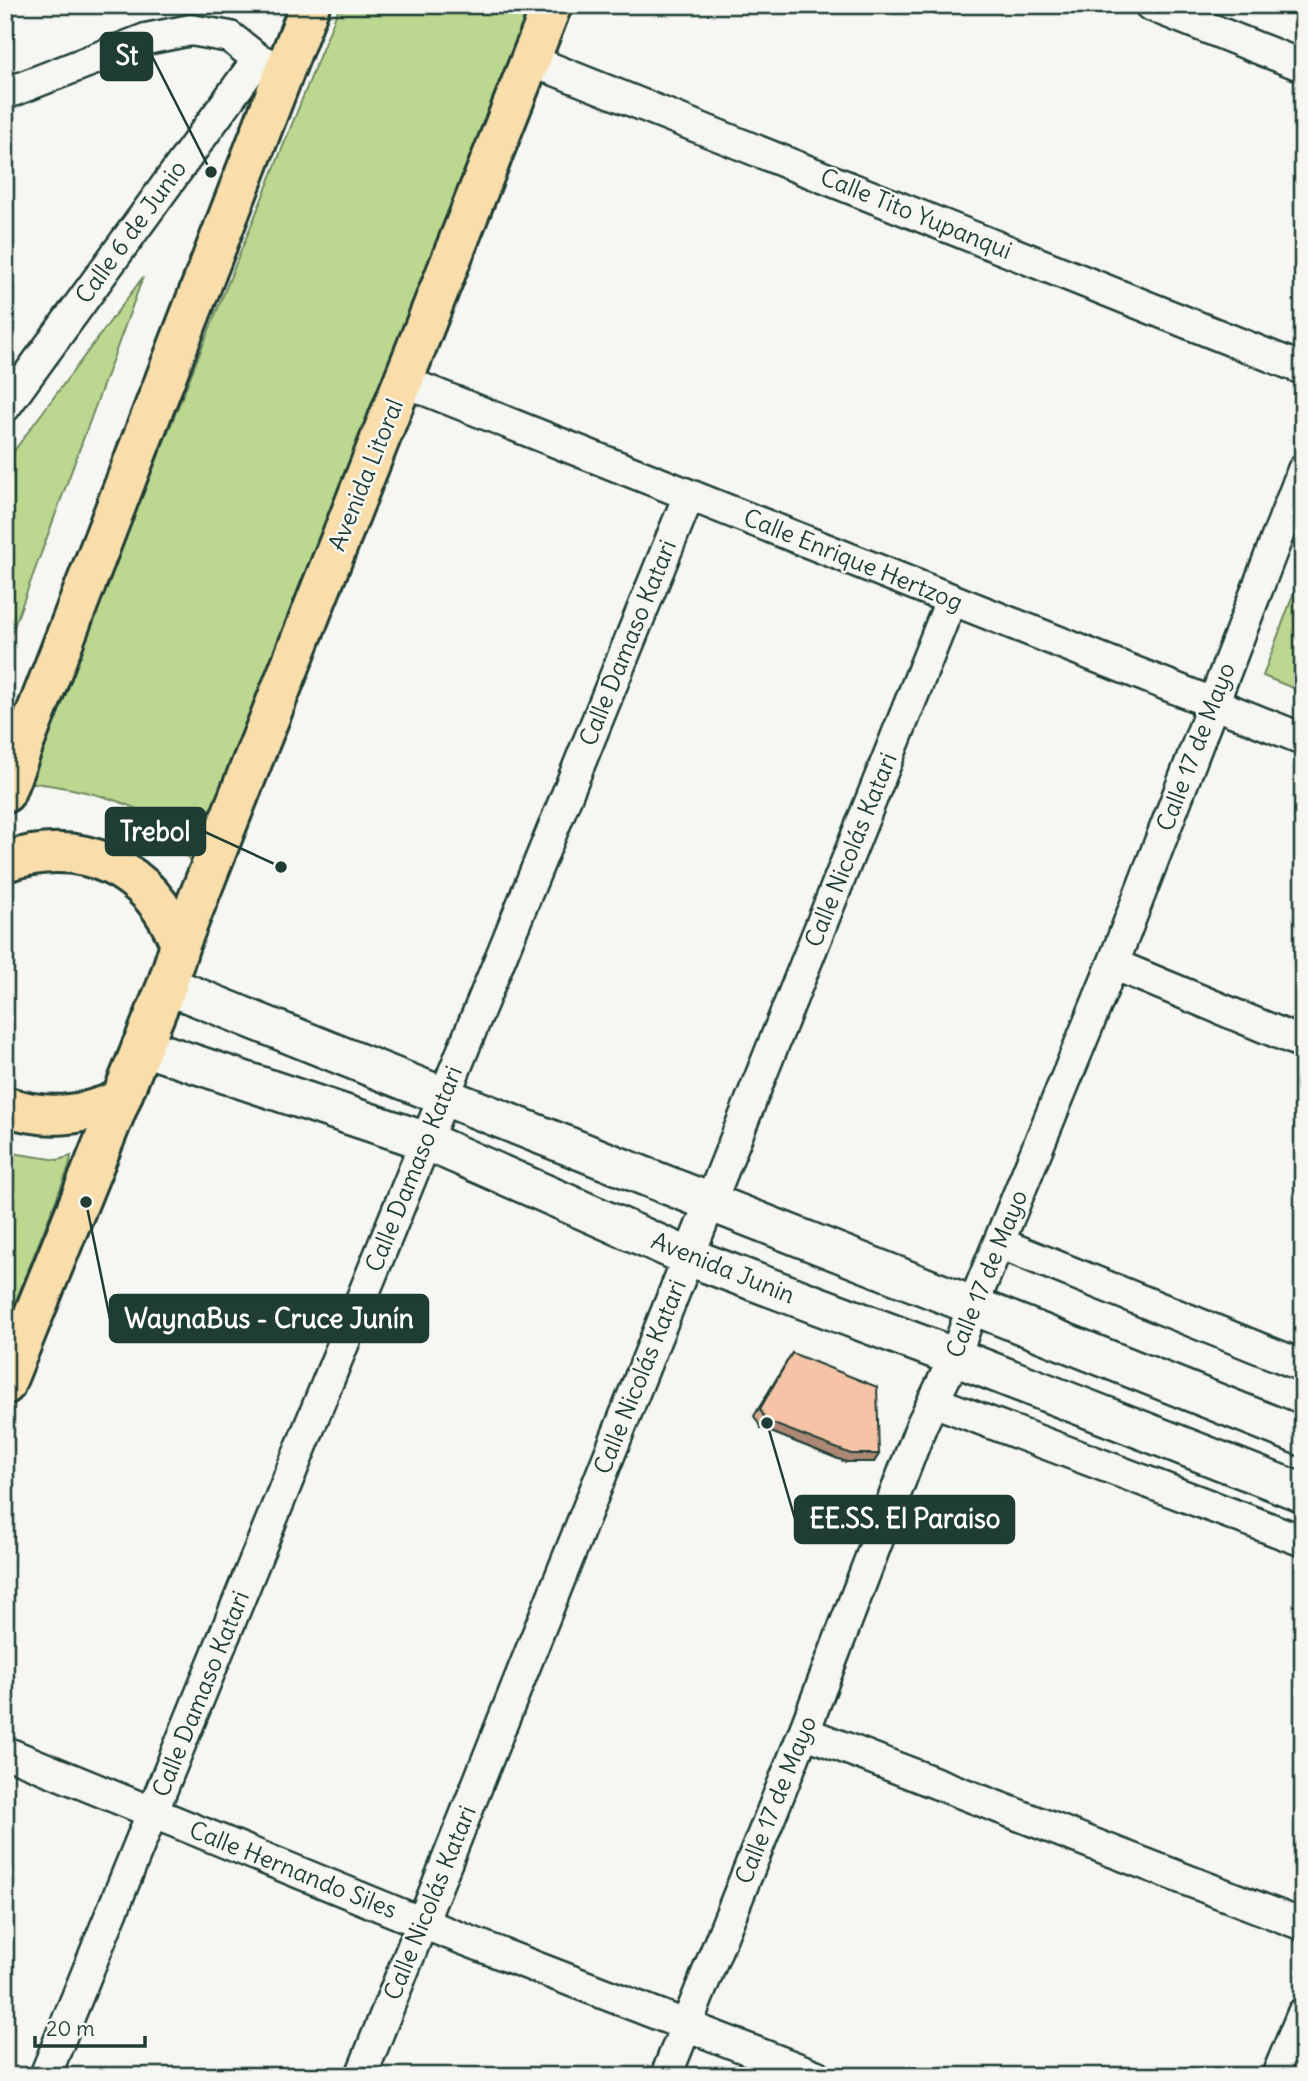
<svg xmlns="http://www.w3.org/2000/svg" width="1308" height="2081" font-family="Delius,sans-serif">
  <rect width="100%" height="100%" fill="#f6f6f2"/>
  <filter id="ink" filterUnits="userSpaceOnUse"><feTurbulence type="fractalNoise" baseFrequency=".0143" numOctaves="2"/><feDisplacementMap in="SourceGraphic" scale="14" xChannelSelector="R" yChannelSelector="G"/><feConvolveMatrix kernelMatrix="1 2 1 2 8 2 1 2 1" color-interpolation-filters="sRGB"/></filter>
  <g filter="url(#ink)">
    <path fill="#bcd78f" stroke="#6e8a62" stroke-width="2" d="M340,5H539L196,871C186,855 175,834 161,823C126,797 69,787 27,782Z
      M143,277L5,651V463Z
      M1303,568V692L1263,676Z
      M5,1152L58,1160L71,1156L69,1167L5,1328Z"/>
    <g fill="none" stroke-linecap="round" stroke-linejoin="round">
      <g stroke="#1f3d34" stroke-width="35">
        <path id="minor" d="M1150,5L1303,66
          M530,60L1303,369
          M5,94L146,39L191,30L230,37L258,59L276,67
          M403,381L1303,739
          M5,407L258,59
          M1113,964L1303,1043
          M999,1243L1303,1366
          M933,1401L1303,1541
          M804,1732L1303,1925
          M5,1752L422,1923L817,2076
          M45,2076L689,495
          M361,2076L951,600
          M666,2076L804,1732L922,1424L955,1357L973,1305L1113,964L1303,470
          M1277,2076L1303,2013"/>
      </g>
      <g stroke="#1f3d34" stroke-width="42">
        <path id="tertiary" d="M167,985C544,1139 925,1285 1303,1437
          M141,1046L426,1141L689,1257L955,1357L1303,1493"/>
      </g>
      <g stroke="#1f3d34" stroke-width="44">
        <path id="primary" d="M5,793L310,5
          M5,862C83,836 150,868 180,944
          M5,1106C45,1120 81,1117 119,1100
          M5,1385L167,985L180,944L552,5"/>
      </g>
      <use href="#minor" stroke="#f6f6f2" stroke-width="30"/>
      <use href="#tertiary" stroke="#f6f6f2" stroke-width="37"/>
      <use href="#primary" stroke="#f9deab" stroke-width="38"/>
    </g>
    <path fill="#d4a890" stroke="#1f3d34" stroke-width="2" d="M792,1353L879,1454L874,1462H846L761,1428L754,1416Z"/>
    <path fill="#ac8875" stroke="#1f3d34" stroke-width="2" d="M766,1421L879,1454L874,1462H846L761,1428Z"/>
    <path fill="#f6c3a7" stroke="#1f3d34" stroke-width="2" d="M792,1353L877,1387L879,1454H851L766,1421L760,1409Z"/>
  </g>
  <g text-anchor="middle" stroke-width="5" stroke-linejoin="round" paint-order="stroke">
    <g font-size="24" fill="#1f3d34" stroke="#f6f6f2">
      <text transform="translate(916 214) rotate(22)" y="8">Calle Tito Yupanqui</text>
      <text transform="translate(131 232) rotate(-54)" y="8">Calle 6 de Junio</text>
      <text transform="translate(366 475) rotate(-68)" y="8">Avenida Litoral</text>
      <text transform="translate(853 560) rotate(22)" y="8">Calle Enrique Hertzog</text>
      <text transform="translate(628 643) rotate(-68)" y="8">Calle Damaso Katari</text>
      <text transform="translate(1196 747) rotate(-69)" y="8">Calle 17 de Mayo</text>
      <text transform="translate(851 850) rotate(-68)" y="8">Calle Nicolás Katari</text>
      <text transform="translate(414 1169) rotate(-68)" y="8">Calle Damaso Katari</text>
      <text transform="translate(723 1268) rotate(22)" y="8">Avenida Junin</text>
      <text transform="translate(987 1274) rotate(-68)" y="8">Calle 17 de Mayo</text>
      <text transform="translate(640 1377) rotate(-68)" y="8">Calle Nicolás Katari</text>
      <text transform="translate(201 1694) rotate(-68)" y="8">Calle Damaso Katari</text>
      <text transform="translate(776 1800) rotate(-68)" y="8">Calle 17 de Mayo</text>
      <text transform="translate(293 1870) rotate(22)" y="8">Calle Hernando Siles</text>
      <text transform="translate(430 1903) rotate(-68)" y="8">Calle Nicolás Katari</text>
    </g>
  </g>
  <path fill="none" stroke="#1f3d34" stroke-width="2.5" d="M211 172L152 56M281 867L205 832M86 1202L110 1319M767 1423L795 1519"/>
  <g fill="#1f3d34" stroke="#f6f6f2" stroke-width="2.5">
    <circle cx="211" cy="172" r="7"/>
    <circle cx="281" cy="867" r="7"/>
    <circle cx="86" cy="1202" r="7"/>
    <circle cx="767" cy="1423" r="7"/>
  </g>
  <g fill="#1f3d34" stroke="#1f3d34" stroke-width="2.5">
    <rect x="101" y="33" width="51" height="47" rx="7"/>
    <rect x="106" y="808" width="99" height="47" rx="7"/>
    <rect x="110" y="1295" width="318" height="47" rx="7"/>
    <rect x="795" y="1496" width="219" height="47" rx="7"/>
  </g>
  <g font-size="26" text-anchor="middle" font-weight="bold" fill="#fff">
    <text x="127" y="65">St</text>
    <text x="155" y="841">Trebol</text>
    <text x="269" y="1328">WaynaBus - Cruce Junín</text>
    <text x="905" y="1528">EE.SS. El Paraiso</text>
  </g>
  <rect width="1308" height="2081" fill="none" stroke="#f6f6f2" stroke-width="28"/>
  <rect x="14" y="14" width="1280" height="2053" fill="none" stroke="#1f3d34" stroke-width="2.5" filter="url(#ink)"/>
  <path d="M35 2036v10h110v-10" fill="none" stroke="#1f3d34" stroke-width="3.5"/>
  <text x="46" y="2036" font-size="21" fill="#1f3d34" stroke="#f6f6f2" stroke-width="5" paint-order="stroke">20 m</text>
</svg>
